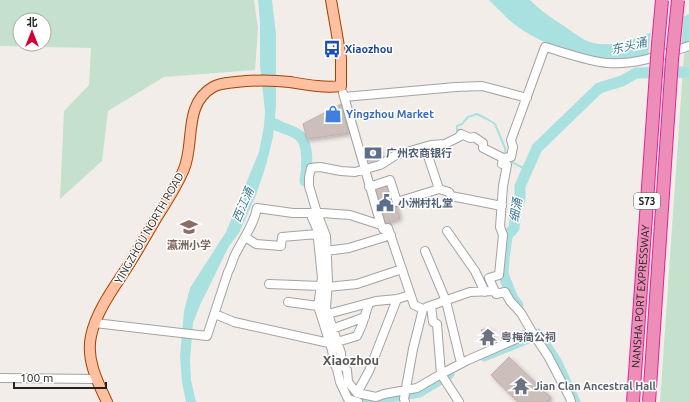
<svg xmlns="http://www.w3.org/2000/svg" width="689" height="402" font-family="Ubuntu,'Noto Sans SC',sans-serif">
  <defs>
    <filter id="shadow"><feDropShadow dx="2" dy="2" stdDeviation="2" flood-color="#0004"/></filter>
  </defs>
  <rect width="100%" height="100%" fill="#f2ede9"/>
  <path fill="#c5e1cd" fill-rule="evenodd" d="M0,0H254L258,28L255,70L164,77L108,111L102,161L60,199L64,111L89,85L91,48L0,46ZM20,20H44V44H20Z
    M689,51V402H660L684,54Z"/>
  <path fill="#a8e1e0" d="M258,0H272L276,34V106L273,137L266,165L256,195L239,233L229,246L200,305L193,323L190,360L191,380L196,402H186L182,382L180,356L184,311L190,288L226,232L259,152L264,126L265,111L260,66V22Z
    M489,0H530C541,11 552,18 564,26C571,31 578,36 585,40C615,55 662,27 689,14V42C669,48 649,58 628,59C588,62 538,45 508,19C502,13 495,6 489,0Z"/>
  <path fill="#f2ede9" d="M684,14L681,46L648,58L651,30Z"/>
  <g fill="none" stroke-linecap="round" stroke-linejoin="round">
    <path stroke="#a8e1e0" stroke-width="2" d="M457,134V126L462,124L468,117L477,114L487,119L495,124L505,148L506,156
      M510,161L527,170
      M308,164L320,163L326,164"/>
    <path stroke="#a8e1e0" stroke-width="11" d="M275,124C282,129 290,129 297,134C310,141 307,169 305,181
      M518,305L513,299L503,274L504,259L507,236L514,228L516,210L520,199V186L537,148L599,88L622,81L636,73L682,72L689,73
      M546,346L557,363L575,402
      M484,356L538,334
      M338,357V362L342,369L344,382L356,399L372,402
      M378,399L419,392L449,374"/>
  </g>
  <path fill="#cbbebb" stroke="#c5afaa" filter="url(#shadow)" d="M341,104L349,133L307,139L303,124Z
    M379,148L381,156L367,161L364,150Z
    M388,181L400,218L383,224L370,187Z
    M490,328L494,343L486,347L481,330Z
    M509,357L551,398L547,402H518L491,375Z"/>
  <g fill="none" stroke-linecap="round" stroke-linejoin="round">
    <g stroke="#a3a3a3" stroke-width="10">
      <path id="minor" d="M343,93L381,225
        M344,97L456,87L482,86L527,98
        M425,147L439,189L449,192L451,196L502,206
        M503,158L511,157L513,147L511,140L545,47C563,52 590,62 608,63C636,65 662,55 689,46
        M369,187L390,180L397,202L439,189
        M310,213L317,229L322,278L318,306L332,350L334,363L337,369L340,382L348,399L358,402
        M447,231L475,271L485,292
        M245,237L256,244L281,246L282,237L317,234
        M326,251L349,248L391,235
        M425,251L446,301L461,363
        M269,284L321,286
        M327,287L357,284L402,269
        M288,302L318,306
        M431,306L433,322L437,324L441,374L459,402
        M427,307L470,292L495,291
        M215,314L234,322L329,343
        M328,314L376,301L397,299L410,295
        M95,323L207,336L228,272C231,267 232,262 234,257C241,241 254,226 257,208L293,213H322L350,215L381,225L383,229L388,228L414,305L423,309L413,349L404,399L405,402
        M332,329L365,317
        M532,332L468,360L441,374L417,388L384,394L376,397L357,393L348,382L347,370L341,363V353L326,308L328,281L326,236L317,213L309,186V177L311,168L320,167L341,171L355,172L380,165L396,155L431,145L445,144L459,137L461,134L470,138L474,137L483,143V148L503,158L502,164L507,165L503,186L500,227L503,235L499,275L489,278L496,294L505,292L510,301L521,313L532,332L548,356L570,398L571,402
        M337,342L357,336L362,325L369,303
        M0,378L96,379
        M357,393L369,371L397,299"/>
    </g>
    <g stroke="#a04300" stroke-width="12">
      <path id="major" d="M107,402C97,381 86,359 91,336C96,312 113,289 126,269C137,252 147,234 157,217C167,201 177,186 184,169C195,143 183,104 213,87C220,83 228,83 236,82C254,80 273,80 290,82C308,85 324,88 341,86V58L331,0"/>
    </g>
    <use href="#minor" stroke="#fff" stroke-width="8"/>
    <use href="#major" stroke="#ffbfa1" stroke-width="10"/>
    <g stroke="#e42295" stroke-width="14" stroke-linecap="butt">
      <g id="highway-bridge">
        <path id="s1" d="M633,402L658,44L662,0"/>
        <path d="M649,402L672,60L678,0"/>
      </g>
    </g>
    <use href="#highway-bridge" stroke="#ec8eb7" stroke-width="12"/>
  </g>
  <defs>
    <g id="bus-bare" transform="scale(1.38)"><path d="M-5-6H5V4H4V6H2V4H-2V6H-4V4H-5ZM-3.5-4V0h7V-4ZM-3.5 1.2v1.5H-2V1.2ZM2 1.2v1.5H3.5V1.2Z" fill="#1a4fb4" stroke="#fff" stroke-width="2.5" paint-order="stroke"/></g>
    <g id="shop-bare" transform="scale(1.38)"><path d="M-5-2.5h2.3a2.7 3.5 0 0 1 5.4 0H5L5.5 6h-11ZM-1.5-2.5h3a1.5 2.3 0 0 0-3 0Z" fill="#3f7fe0" stroke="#fff" stroke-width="2.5" paint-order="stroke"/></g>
    <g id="bank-bare" transform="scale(1.38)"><path d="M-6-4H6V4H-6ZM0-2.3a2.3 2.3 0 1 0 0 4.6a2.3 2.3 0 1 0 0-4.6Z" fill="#5c6f8a" stroke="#fff" stroke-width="2.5" paint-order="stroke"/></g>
    <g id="civic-bare" transform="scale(1.38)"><path d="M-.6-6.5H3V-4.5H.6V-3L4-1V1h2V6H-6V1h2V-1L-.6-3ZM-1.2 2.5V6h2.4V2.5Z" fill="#5c6f8a" stroke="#fff" stroke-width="2.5" paint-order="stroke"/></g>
    <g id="school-bare" transform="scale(1.38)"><path d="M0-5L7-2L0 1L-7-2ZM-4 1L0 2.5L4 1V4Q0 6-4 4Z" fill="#8d6e63" stroke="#fff" stroke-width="2.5" paint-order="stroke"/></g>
    <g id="temple-bare" transform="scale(1.38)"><path d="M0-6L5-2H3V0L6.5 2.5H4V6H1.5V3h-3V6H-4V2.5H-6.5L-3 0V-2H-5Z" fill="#6b7280" stroke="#fff" stroke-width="2.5" paint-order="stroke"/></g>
  </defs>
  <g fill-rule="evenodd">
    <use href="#bus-bare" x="332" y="49"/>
    <use href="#shop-bare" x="333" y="114"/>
    <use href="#bank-bare" x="373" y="153"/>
    <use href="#civic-bare" x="385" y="203"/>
    <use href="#school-bare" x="189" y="227"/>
    <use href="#temple-bare" x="488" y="337"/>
    <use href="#temple-bare" x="521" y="386"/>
  </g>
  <g text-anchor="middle" stroke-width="3" stroke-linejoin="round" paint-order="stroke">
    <rect fill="#fff" stroke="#646464" stroke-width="1" x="634" y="193" width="26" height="16" rx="3"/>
    <g font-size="10" font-weight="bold" fill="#222">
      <text x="647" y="205">S73</text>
    </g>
    <g font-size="11" font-weight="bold" fill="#164399" stroke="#fff" text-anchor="start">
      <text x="345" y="53">Xiaozhou</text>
    </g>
    <g font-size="11" font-weight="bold" fill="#366cbe" stroke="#fff" text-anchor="start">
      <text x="346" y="118">Yingzhou Market</text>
    </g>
    <g font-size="11" font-weight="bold" fill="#4e5e75" stroke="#fff" text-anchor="start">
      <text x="386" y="157">广州农商银行</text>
      <text x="398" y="207">小洲村礼堂</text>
    </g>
    <g font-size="11" fill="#222" stroke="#fff">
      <text transform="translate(149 228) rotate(-60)" y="4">YINGZHOU NORTH ROAD</text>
      <text dy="4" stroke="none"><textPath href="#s1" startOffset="106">NANSHA PORT EXPRESSWAY</textPath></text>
    </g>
    <g font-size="11" font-weight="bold" fill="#785e54" stroke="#fff">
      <text x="189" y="249">瀛洲小学</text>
    </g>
    <g font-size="11" font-weight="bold" fill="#5b616d" stroke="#fff" text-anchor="start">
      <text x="501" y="341">粤梅简公祠</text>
      <text x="534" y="390">Jian Clan Ancestral Hall</text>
    </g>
    <g font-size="12" font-style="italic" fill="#3b798e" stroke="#fff">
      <text transform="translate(629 46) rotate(-13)" y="4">东头涌</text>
      <text transform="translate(243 205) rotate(-67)" y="4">西江涌</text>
      <text transform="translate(516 210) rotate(-81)" y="4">细涌</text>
    </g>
    <g font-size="13" font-weight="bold" fill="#555" stroke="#fff">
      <text x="351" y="365">Xiaozhou</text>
    </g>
  </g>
  <g transform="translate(32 32)"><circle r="19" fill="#ffffff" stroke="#a7a7a7"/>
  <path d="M0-3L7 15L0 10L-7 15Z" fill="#d40035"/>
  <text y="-6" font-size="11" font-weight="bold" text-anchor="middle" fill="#222222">北</text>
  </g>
  <path d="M14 382v6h92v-6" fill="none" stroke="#222222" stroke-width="2"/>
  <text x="20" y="382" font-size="12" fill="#222222" stroke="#ffffff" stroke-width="3" paint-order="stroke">100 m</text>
</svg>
